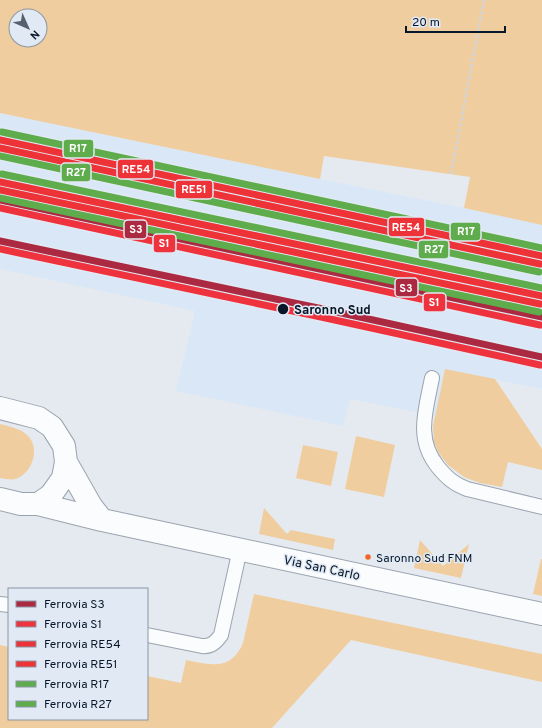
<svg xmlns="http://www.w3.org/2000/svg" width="542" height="728" font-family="Overpass,sans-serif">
  <rect width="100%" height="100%" fill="#e5eaf0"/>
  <path fill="#d9e7f6" d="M0,113L320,179L464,208L542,225V389L445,369L435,416L350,399L343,426L176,391L195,311L0,269Z"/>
  <path fill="#f0cd9e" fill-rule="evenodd" d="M0,0H542V225L464,208L470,177L324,156L320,179L0,113ZM16,16H40V40H16Z
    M445,369L495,379L542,449V470L508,462L502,487L480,483L464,477L448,465L438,452L434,442L433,426Z
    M0,424C10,427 21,428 29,437C40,450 32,473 16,479C11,480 5,479 0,478Z
    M356,436L395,445L384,497L345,489Z
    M303,445L338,452L331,486L296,478Z
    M264,508L287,534L291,530L335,539L333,550L259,534Z
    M420,540L443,566L469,544L461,578L414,568Z
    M541,559H542V596L533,594Z
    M254,594L542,654V682L351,640L272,728H0V645L9,647V719H147V676L181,683L186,660C211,665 231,671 243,643Z"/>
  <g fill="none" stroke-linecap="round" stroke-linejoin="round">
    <g stroke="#9aa4af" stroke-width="16">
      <path id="service" d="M432,378C426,409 415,439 438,467C447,478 454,484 467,489L542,507
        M0,604L9,605
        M147,635L202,646C211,647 216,642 221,635L240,549"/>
    </g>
    <g stroke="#9aa4af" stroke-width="24">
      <path id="minor" d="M0,408L39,418L52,427L64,446L66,462L63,478L51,495L38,504H21L0,499
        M66,462L91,506L102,520
        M38,504L102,520L542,614"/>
    </g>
    <path stroke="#d2d5d7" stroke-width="2.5" stroke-dasharray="4 2" stroke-linecap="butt" d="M451,174L484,0"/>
    <use href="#service" stroke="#fbfcfd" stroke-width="14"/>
    <use href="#minor" stroke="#fbfcfd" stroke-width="22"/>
    <g stroke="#e1eaf4" stroke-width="10">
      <path id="rail-1" d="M0,200L542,317
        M0,241L323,309L542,357"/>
    </g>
    <g stroke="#e1eaf4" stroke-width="10">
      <path id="rail-2" d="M0,208L540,325
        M0,249L321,317L540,365"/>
    </g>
    <g stroke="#e1eaf4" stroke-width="10">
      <path id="rail-3" d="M0,140L542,256
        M0,182L542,296"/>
    </g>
    <g stroke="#e1eaf4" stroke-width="10">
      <path id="rail-4" d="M0,148L540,264
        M0,190L540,304"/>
    </g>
    <g stroke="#e1eaf4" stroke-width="10">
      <path id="rail-5" d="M2,132L542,248
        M2,174L542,288"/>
    </g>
    <g stroke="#e1eaf4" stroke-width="10">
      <path id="rail-6" d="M0,156L539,272
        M0,198L539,312"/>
    </g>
    <use href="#rail-1" stroke="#ab2a42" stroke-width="7"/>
    <use href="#rail-2" stroke="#ee333e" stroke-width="7"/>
    <use href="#rail-3" stroke="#ee3338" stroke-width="7"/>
    <use href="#rail-4" stroke="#ee3338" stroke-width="7"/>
    <use href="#rail-5" stroke="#5fac4d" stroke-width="7"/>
    <use href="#rail-6" stroke="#5fac4d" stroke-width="7"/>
  </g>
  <circle fill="#071729" stroke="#e1eaf4" stroke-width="1.5" cx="283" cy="309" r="6"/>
  <circle fill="#f26522" stroke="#e1eaf4" stroke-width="1.5" cx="368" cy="557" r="3.5"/>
  <g text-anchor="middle" stroke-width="3" stroke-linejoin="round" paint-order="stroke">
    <g font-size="12" fill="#071729" stroke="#e1eaf4" text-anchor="start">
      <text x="376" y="562">Saronno Sud FNM</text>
    </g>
    <g font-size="13" font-weight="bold" fill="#071729" stroke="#e1eaf4" text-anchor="start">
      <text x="294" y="314">Saronno Sud</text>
    </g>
    <g font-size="13" fill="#071729" stroke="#e1eaf4">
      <text transform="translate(322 567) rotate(12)" y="5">Via San Carlo</text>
    </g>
  </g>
  <g stroke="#e1eaf4" stroke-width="1.5">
    <rect x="63" y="139" width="31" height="19" rx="4" fill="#5fac4d"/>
    <rect x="117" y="159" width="37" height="20" rx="4" fill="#ee3338"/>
    <rect x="61" y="163" width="30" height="19" rx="4" fill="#5fac4d"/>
    <rect x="175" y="180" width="38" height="19" rx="4" fill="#ee3338"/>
    <rect x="388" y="217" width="37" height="20" rx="4" fill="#ee3338"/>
    <rect x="124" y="220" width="23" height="19" rx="4" fill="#ab2a42"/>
    <rect x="450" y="222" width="31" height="19" rx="4" fill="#5fac4d"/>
    <rect x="153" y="234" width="23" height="19" rx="4" fill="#ee333e"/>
    <rect x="418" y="240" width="31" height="19" rx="4" fill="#5fac4d"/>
    <rect x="395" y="278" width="23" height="19" rx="4" fill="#ab2a42"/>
    <rect x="423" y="293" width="23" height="19" rx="4" fill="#ee333e"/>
  </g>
  <g font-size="11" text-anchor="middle" font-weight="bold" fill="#fff">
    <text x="78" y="152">R17</text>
    <text x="136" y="173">RE54</text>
    <text x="76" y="176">R27</text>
    <text x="194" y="193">RE51</text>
    <text x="406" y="231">RE54</text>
    <text x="136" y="233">S3</text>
    <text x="466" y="235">R17</text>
    <text x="164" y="247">S1</text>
    <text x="434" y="253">R27</text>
    <text x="406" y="292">S3</text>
    <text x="434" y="306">S1</text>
  </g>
  <rect x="8" y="588" width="140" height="132" fill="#e1eaf4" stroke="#8a96a3"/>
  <rect x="16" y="601" width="20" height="6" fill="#ab2a42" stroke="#8a96a3"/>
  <text x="44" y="608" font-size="12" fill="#071729">Ferrovia S3</text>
  <rect x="16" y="621" width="20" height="6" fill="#ee333e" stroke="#8a96a3"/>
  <text x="44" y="628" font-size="12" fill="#071729">Ferrovia S1</text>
  <rect x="16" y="641" width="20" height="6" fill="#ee3338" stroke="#8a96a3"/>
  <text x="44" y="648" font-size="12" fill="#071729">Ferrovia RE54</text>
  <rect x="16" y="661" width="20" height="6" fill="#ee3338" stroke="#8a96a3"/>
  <text x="44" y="668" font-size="12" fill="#071729">Ferrovia RE51</text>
  <rect x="16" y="681" width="20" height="6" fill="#5fac4d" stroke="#8a96a3"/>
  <text x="44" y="688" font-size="12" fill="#071729">Ferrovia R17</text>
  <rect x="16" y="701" width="20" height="6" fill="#5fac4d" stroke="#8a96a3"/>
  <text x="44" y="708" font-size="12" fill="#071729">Ferrovia R27</text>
  <g transform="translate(28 28) rotate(135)"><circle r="19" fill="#e1eaf4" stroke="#8a96a3"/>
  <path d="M0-3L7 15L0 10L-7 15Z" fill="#55616f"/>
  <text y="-6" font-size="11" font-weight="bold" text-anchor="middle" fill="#071729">N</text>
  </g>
  <path d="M406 26v6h99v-6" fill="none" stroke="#071729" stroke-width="2"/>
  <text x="412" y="26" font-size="12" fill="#071729" stroke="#e1eaf4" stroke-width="3" paint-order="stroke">20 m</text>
</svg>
